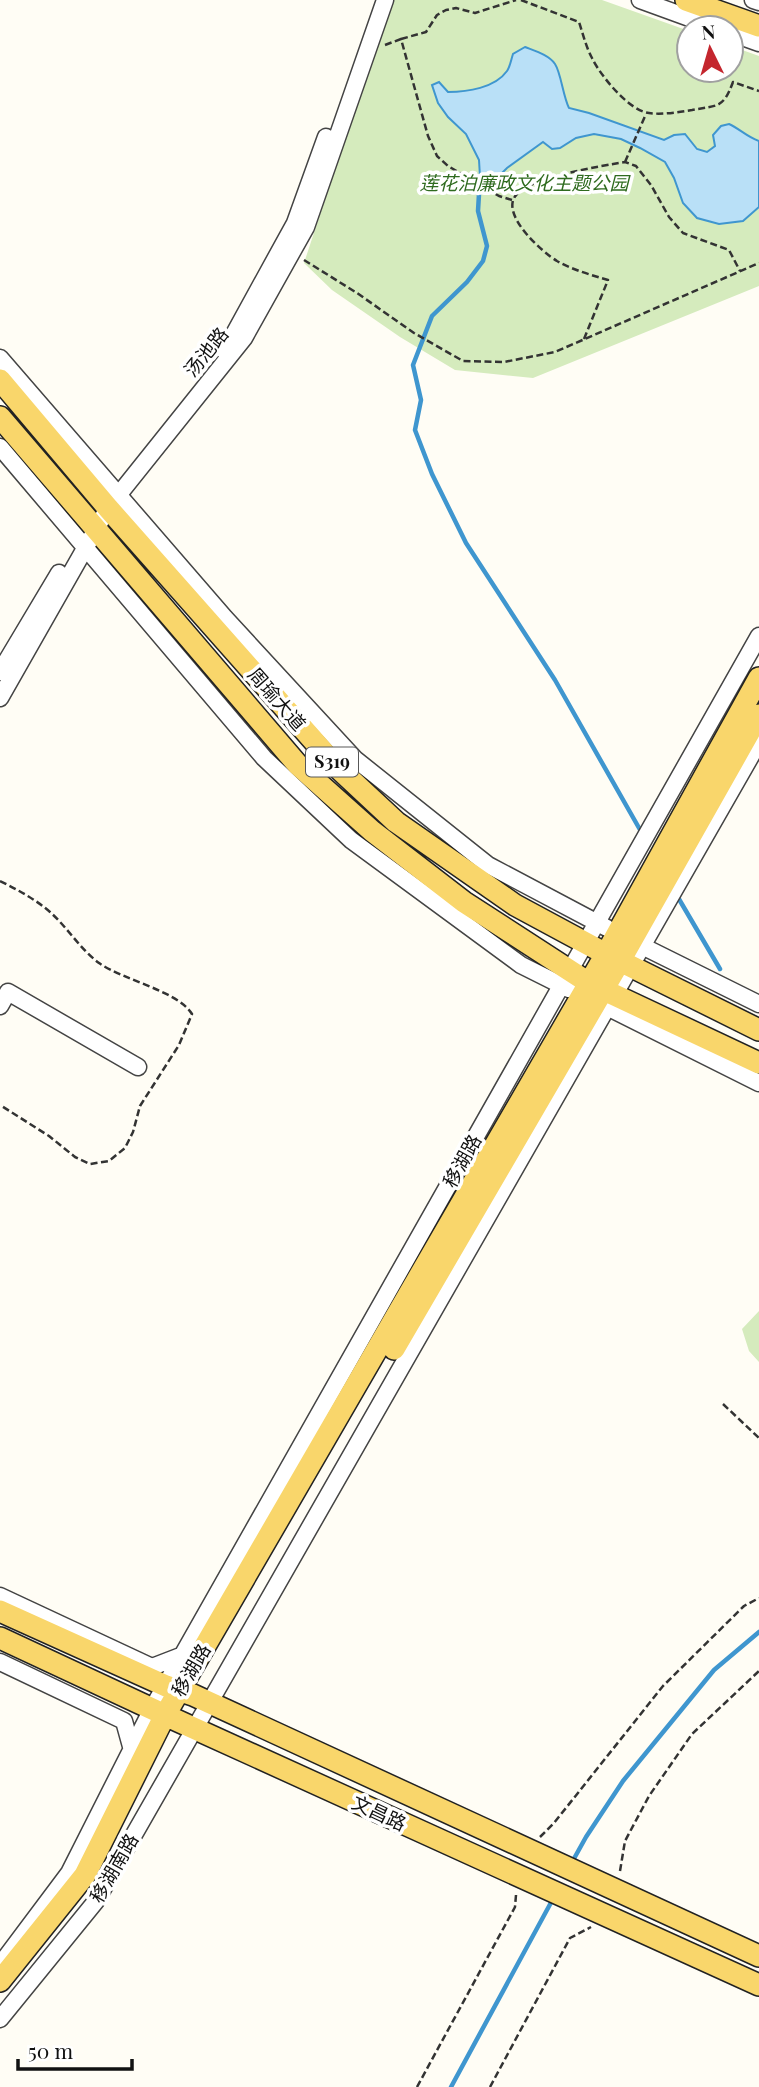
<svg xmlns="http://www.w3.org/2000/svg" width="759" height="2087" font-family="'Playfair Display','Noto Sans SC',serif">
  <rect width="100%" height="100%" fill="#fffdf5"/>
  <path fill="#d5ebbd" d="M391,0H602L689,31V70H731V46L759,56V286L533,378L455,370L400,337L332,290L304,263Z
    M759,1311V1362L749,1351L742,1329Z"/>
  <path fill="#b9e0f7" stroke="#3f96cf" stroke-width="2" d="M525,47C535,51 549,55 555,64C561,73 563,96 569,108L589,113L664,140L674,135L685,134L697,149L707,152L715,146L713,135L721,126L729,124C740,129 747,137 759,141V207L743,221L719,224L697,218L683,203L674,178L665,162L640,148L621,139L594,134L576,138L560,148L552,149L543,142L507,168L491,184L480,177L479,160L466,134L448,117L438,103L432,85L439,82L448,92C467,92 495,88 507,71C510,67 511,60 513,54Z"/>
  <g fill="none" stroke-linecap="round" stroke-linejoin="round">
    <path stroke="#3f96cf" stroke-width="4.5" d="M486,176L479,194L478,211L487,246L483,261L467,282L432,316L413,365L421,400L415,430L432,474L466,543L555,680L643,835
      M676,894L720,969
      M571,1864L586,1837L623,1781L714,1670L759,1632
      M451,2087L554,1897"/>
    <g stroke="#444" stroke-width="19">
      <path id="minor" d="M640,0L717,28
        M753,0L759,2
        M731,33L759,43
        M222,349L234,334L295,223L326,137
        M0,358L225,618L355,759L488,865L607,928
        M0,447L264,758L351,840L521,965L569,989
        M0,672L59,573
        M0,698L108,508L244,338L306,227L385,0
        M636,943L759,1004
        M599,1003L759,1083
        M0,1006L8,992L138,1067
        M0,1596L152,1667L183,1655
        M0,1662L124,1721L132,1750
        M0,1965L69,1873L152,1709L759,636
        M0,2019L96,1901L759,742"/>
    </g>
    <g stroke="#222" stroke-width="24">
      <path id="major" d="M686,0L759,26
        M0,380L108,508L336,766L396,822L515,905L606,954L759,1030
        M0,417L298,765L372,831L464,902L589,983L759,1063
        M394,1349L620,961L759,715
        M0,1611L166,1686L193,1695L759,1956
        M0,1638L178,1721L759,1985
        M0,1981L85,1875L165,1715L606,954L759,678"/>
    </g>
    <path stroke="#333" stroke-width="2.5" stroke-dasharray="7 3.5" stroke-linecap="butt" d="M521,0L579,22C583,34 586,47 592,58C600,75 629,111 649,113C662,115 679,112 692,110C718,105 723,109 733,82L759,91
      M401,39L426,32L437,15L446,10L456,8L475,13L516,0
      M385,45L401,39L428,136L437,156L448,166L499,196L512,200
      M625,162L646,114
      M304,260L357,293L414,333L463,361L504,362L555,352L759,263
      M584,339L608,280C591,275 573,270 557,261C542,252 498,213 517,194C532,177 601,166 625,162L636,166L651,185L669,217L683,233L729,250L740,271
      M0,881C18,890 35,899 50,912C68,928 80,949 99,963C123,980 178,991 192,1014L179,1045L140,1106L133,1132L125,1148L109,1161L90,1164L75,1157L49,1136L0,1105
      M723,1404L759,1438
      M540,1837L554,1823L663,1686L744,1606L759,1598
      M620,1871L625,1841L649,1796L692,1734L759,1671
      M417,2087L515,1907L516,1895
      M490,2087L570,1938L591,1927"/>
    <use href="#minor" stroke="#fff" stroke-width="16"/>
    <use href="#major" stroke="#f9d66b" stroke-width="21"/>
  </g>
  <g text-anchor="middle" stroke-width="7" stroke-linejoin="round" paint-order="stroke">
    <rect fill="#fff" stroke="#585858" stroke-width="2" x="306" y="747.5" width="52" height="29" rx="5"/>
    <g font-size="18" font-weight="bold" fill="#111">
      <text x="332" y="768">S319</text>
    </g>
    <g font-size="19" font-style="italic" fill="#2f6b1f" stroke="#fff">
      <text x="524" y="190">莲花泊廉政文化主题公园</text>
    </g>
    <g font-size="19" fill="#111" stroke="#fff">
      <text transform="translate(206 352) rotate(-51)" y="7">汤池路</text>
      <text transform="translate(277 699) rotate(49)" y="7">周瑜大道</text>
      <text transform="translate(462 1161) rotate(-61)" y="7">移湖路</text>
      <text transform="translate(191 1670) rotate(-60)" y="7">移湖路</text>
      <text transform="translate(379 1813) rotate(25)" y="7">文昌路</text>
      <text transform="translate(114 1868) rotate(-60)" y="7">移湖南路</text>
    </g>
  </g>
  <g transform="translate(710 49) rotate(355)"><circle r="33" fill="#ffffff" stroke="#a0a0a0" stroke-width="2"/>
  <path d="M0-5L12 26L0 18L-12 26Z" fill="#c4262e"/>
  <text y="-10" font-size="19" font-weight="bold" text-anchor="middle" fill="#111111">N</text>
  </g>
  <path d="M18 2059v10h114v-10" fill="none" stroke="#111111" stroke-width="3.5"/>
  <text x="28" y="2059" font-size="21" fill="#111111" stroke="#ffffff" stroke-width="5" paint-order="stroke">50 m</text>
</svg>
